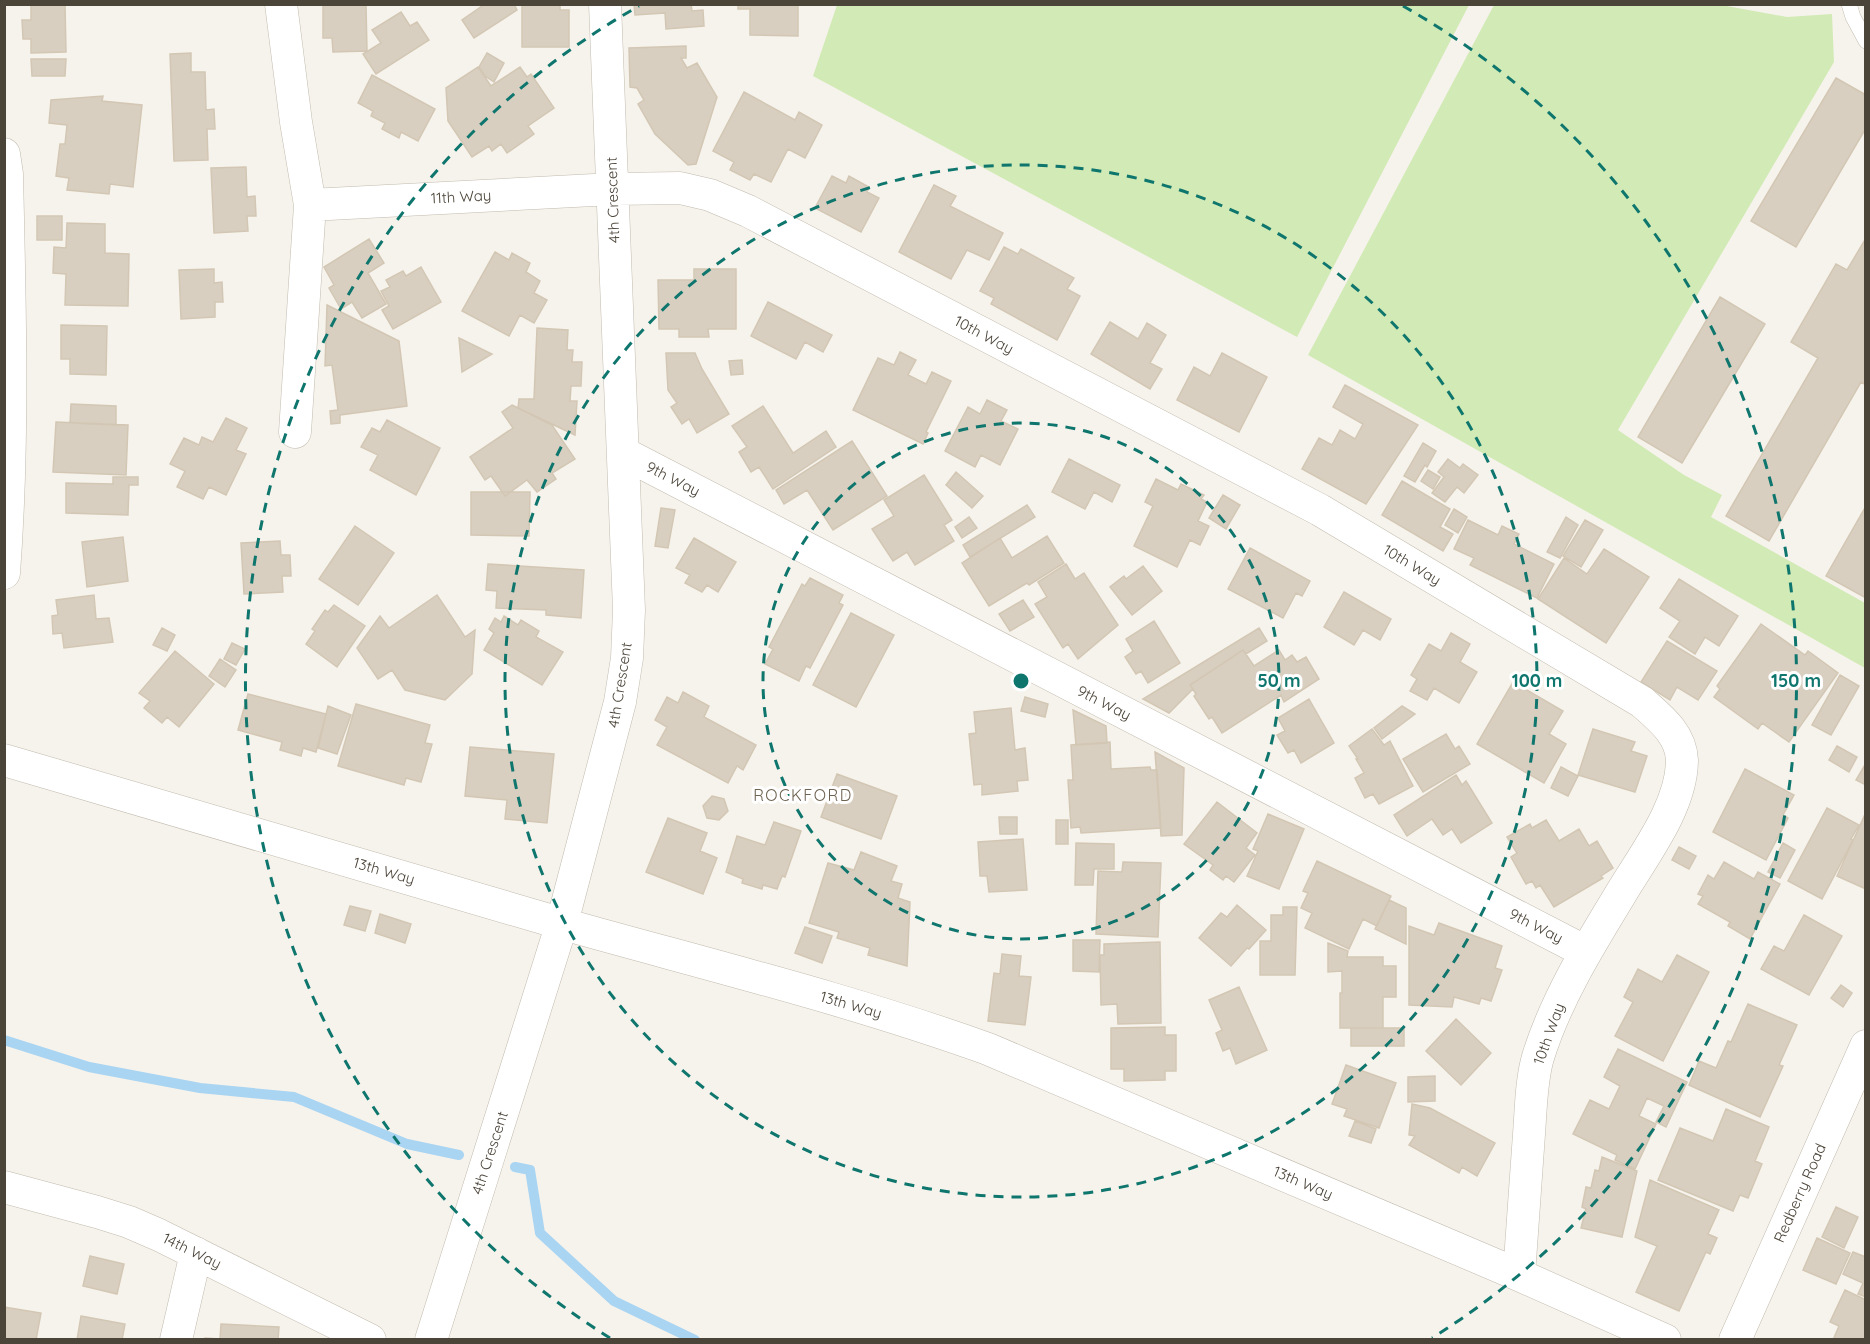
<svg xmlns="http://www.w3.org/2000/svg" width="1870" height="1344" font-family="Quicksand,sans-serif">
  <rect width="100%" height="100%" fill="#f6f3ec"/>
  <path fill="#d2eab5" d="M837,5V4L1469,5L1297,337L813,76Z
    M1721,5L1787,17L1832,14L1834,62L1618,430L1684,475L1722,495L1711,517L1865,603V668L1308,355L1494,5Z"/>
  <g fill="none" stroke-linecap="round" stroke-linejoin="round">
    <path stroke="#a9d4f2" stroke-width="10" d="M4,1040L89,1067L200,1088L294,1097L407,1144L459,1155
      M515,1167L530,1170L540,1233L614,1301L695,1340"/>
  </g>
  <path fill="#d8cfc1" stroke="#d3c7b4" stroke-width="1.5" d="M31,4H65L66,52L31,53V39H23L22,20H31Z
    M323,4H366L367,51L333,52L332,38H323Z
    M485,4H514L517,10L474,38L462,20Z
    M522,4H560V10H569V47H522Z
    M634,4H691L692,11L703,10L704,26L666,29L665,13L635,15Z
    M738,4H798V36L750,35V9H738Z
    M401,12L410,26L417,22L429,40L376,74L363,54L381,43L372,30Z
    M686,46V58H681L687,68L697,63L717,97L696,164L688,165L655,134L638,104L644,100L637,88L630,87L629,48Z
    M191,53V72H205L206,110L214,109L215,129H207L208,160L174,161L170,54Z
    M487,53L504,63L494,82L485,76L479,67Z
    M31,59H66L65,76H32Z
    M478,67L491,86L520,67L527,77L531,74L554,108L528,126L534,134L507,153L501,144L492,151L489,146L472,157L448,121L446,88Z
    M372,75L435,109L418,141L401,132L399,138L382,129L385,123L371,116L373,111L358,103Z
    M1836,78L1866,95V128L1796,247L1751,221Z
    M744,92L795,120L799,112L822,125L805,158L788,149L771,182L754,174L750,180L730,170L734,162L713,151Z
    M103,96L102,101L142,105L133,187L110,184L109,194L67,190L69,178L56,176L60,144H65L67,125L49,123L51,100Z
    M246,167L247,197L255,196L256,216H247L248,231L214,233L211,168Z
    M832,176L846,183L849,176L869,187L867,192L879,198L861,232L815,208Z
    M934,185L956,196L950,206L1003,233L989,260L967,250L951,279L899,252Z
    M37,216H62V240H37Z
    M67,223L105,224V253L129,254L128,306L65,305L66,274L53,273L54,247L66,248Z
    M1866,238V385L1861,382L1769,541L1726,516L1818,358L1791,342L1836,264L1847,270Z
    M369,239L384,263L368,273L386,304L362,318L352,302L341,309L329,288L334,285L324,267Z
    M1004,247L1018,254L1021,249L1074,278L1067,289L1080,296L1057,340L991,304L994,298L980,291Z
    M495,252L509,260L512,253L530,263L526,272L540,281L534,293L547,300L534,323L520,315L509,336L462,311Z
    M421,267L441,302L393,329L382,310L389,306L381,291L390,287L386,280L403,271L406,276Z
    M214,269V283L222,282L223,302H215V317L181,319L179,270Z
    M694,269H736V329H708L709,337H679V329H659L658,280H694Z
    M1720,297L1765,324L1682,463L1638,437Z
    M768,302L832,335L823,352L805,342L796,359L751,336Z
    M327,305L399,341L407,406L340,415V423L331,424L330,411L338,410L332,365L325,366Z
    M1110,322L1138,339L1147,323L1166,335L1150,363L1162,369L1150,389L1091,354Z
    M61,325L107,326L106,375L70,374V359H61Z
    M537,328L568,330L567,350H573L572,362H582L581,386H571L570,401H577L575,435L518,408L519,399H534Z
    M459,338L492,354L462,372Z
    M900,352L916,360L908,375L926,384L932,372L951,381L926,432L928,433L923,444L853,410L878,358L894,365Z
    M666,353H695L702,369L729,414L697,433L689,419L682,424L671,407L677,403L668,390Z
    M1222,353L1267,377L1239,432L1177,400L1194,367L1210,376Z
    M742,360L743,374L731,375L729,361Z
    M1345,385L1418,425L1366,504L1302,469L1319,438L1332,445L1340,430L1355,439L1363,424L1333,407Z
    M987,400L1007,410L1001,421L1018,429L1000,465L981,455L975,467L945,451L968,407L980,414Z
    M71,404L116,406V425L70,423Z
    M512,405L552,425L575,459L552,473L556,479L537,492L527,480L505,496L491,476L485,480L470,457L513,428L502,412Z
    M763,406L793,453L826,431L836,447L773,489L759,467L751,472L739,452L747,447L732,426Z
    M226,418L247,428L236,450L246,454L226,495L209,487L203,499L177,487L185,471L170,464L184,438L199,445L202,437L213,442Z
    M387,420L440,448L416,495L370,470L378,455L361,447L372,428L380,432Z
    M56,422L128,425L126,475L53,472Z
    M852,441L887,496L833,530L807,490L784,504L776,490Z
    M1423,443L1436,451L1427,467L1425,465L1415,482L1404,476Z
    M1069,459L1120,485L1112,502L1094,492L1085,509L1052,492Z
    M1448,459L1460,468L1463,464L1478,475L1464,493L1457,487L1445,502L1432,493L1444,477L1438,472Z
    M1428,470L1440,477L1433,489L1421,481Z
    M956,472L983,496L972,508L946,485Z
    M924,475L952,520L944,525L954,541L915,565L907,552L893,561L872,529L894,516L884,500Z
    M113,477H138V485H129L128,515L66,513V483L113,484Z
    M1156,479L1178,490L1181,484L1204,495L1201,499L1207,502L1198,521L1209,526L1200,545L1190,540L1177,567L1134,546L1153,506L1145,502Z
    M1402,481L1450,509L1440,527L1453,534L1443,551L1382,515Z
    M471,492H530L529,536L471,535Z
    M1223,495L1240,505L1226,529L1209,518Z
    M1027,505L1035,517L970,557L963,545Z
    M1866,506V598L1826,576Z
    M661,508L675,510L668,548L655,546Z
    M1454,509L1467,517L1458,533L1445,525Z
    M969,517L977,528L962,538L955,527Z
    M1566,517L1578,525L1560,558L1547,552Z
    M1468,520L1498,535L1502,526L1519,534L1514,544L1554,564L1537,598L1470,565L1474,558L1454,549Z
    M1585,520L1603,530L1581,567L1563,556Z
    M355,526L394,553L358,605L319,579Z
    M1047,536L1064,563L1029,585L1027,583L989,606L962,563L1000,538L1012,558Z
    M123,537L128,581L87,587L82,542Z
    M694,538L736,562L718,592L707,585L702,592L685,583L690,575L676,568Z
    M280,541L281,555H290L291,576H282L283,592L244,594L241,543Z
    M1250,548L1310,581L1302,596L1296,593L1283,618L1228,589Z
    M1604,549L1649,577L1606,643L1538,599L1564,558L1587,574Z
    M488,564L584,570L581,618L546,615V610L496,608L497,591L486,590Z
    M1066,564L1075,579L1084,573L1118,625L1078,659L1068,644L1063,648L1035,604L1047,597L1038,582Z
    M1143,566L1162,591L1132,615L1110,587L1124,576L1126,579Z
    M810,578L843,595L839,603L843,605L810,668L806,666L799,681L765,664L773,649L769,647L802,584L805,586Z
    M1679,579L1738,616L1719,646L1705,637L1695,654L1669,637L1680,621L1660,608Z
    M1344,592L1391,619L1380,640L1363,630L1354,645L1324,627Z
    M94,595L96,619L109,618L113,642L64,648L62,633L53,634L52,616L58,615L56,600Z
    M437,595L465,637L475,630L472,674L445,700L405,690L392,670L378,679L357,648L380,616L389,628Z
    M1023,600L1034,617L1010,631L999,614Z
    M334,605L365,626L337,667L306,644L315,631L312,629L325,610L328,612Z
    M851,613L894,635L856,707L813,685Z
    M504,616L518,625L521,620L539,631L536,637L563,652L542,685L484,650L494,633L489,629L495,618L501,622Z
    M1154,621L1180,663L1148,683L1141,671L1136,674L1125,657L1133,651L1126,639Z
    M1761,624L1805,655L1808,651L1838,673L1789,742L1762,723L1758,729L1714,697L1720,689L1717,686Z
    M162,628L175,635L167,651L153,645Z
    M1259,628L1267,641L1246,654L1243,650L1190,685L1193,689L1169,713L1143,699Z
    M1451,633L1470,644L1460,662L1477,672L1459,703L1434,688L1427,700L1410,691L1417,679L1411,675L1429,644L1441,651Z
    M1667,641L1717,671L1698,700L1677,687L1670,700L1641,682Z
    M232,643L245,649L236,665L224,659Z
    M1243,650L1254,666L1279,650L1285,660L1292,655L1297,662L1306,657L1319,679L1284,702L1281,695L1222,733L1212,717L1209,719L1194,696L1196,694L1190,685Z
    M175,651L214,684L179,727L167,717L162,723L144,708L150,701L139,693Z
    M220,659L236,670L225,687L209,676Z
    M1840,675L1859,686L1831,735L1812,725Z
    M1513,682L1563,711L1549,734L1566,744L1544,783L1477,744Z
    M683,692L709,706L704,717L756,745L743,770L737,766L728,783L657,745L667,727L655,720L667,697L678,703Z
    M248,694L326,714L316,752L303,748L301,756L280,750L282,742L238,730Z
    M1025,697L1048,704L1045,717L1021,711Z
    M1309,699L1334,743L1301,763L1294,750L1288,753L1277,735L1285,731L1278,718Z
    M356,704L430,725L425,743L432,744L421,782L406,778L404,785L338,766Z
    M328,706L351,715L337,754L318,748Z
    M1402,706L1415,714L1382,739L1374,728Z
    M1011,708L1015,750L1025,748L1028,780L1017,781L1018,791L982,795V784L974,785L969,734L976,733L974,712Z
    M1073,710L1106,726L1107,743L1076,745Z
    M1372,729L1384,745L1390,741L1413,786L1379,804L1373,794L1365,798L1355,778L1364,773L1356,759H1358L1349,746Z
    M1593,729L1635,742L1631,751L1647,756L1635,792L1578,775Z
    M1446,734L1455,749L1459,746L1470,764L1423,792L1403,759Z
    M1110,742L1111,769L1150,767L1151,770H1157L1161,828L1081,833L1080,827L1071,828L1068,780H1073L1071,745Z
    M1837,746L1857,757L1849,772L1829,760Z
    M470,747L554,754L547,823L505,819L507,800L465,796Z
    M1155,752L1184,768L1182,835L1161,836Z
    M1866,763V785L1856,780Z
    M1561,767L1578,776L1568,796L1551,788Z
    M1745,769L1794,795L1783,815L1788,818L1766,860L1713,832Z
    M837,774L897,796L881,839L821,817Z
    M1456,775L1462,785L1466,781L1492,823L1461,843L1452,829L1443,835L1432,819L1407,836L1394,815Z
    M712,796L724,799L728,811L719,820L707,818L703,806Z
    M1217,802L1257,833L1246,848L1255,855L1234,882L1226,876L1223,880L1210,870L1213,865L1184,844Z
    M1827,808L1859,825L1851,839L1853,840L1822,899L1788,881Z
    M1866,812V889L1837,876Z
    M1268,814L1304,829L1279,889L1247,876L1258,851L1253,849Z
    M999,817H1017V834H1000Z
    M668,818L707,833L700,851L717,858L703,894L646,872Z
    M1056,820H1068V844H1056Z
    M1546,820L1559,841L1579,829L1589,846L1597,841L1613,868L1601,876L1603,878L1554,907L1540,885L1536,888L1532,881L1526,884L1511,857L1517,853L1507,837L1530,824L1532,828Z
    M774,822L801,831L785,877L782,876L777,889L763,885L762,889L742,883L743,879L726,872L737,836L765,845Z
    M1023,839L1027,890L989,892L987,876H980L978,842Z
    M1076,843L1114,844V869H1094L1093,885H1075Z
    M1783,843L1795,850L1780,878L1768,872Z
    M1679,847L1696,856L1689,869L1672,860Z
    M861,852L897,866L891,881L902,884L898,898L910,902L907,966L868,955L870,948L837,938L839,932L809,923L828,863L854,870Z
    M1317,861L1391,896L1377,926L1363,919L1349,949L1305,928L1312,913L1301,908L1308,893L1303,891Z
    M1123,862L1161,863L1158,937L1096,934L1098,871L1122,872Z
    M1724,862L1754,879L1758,872L1780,884L1750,939L1728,926L1730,922L1698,904L1703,896L1698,894L1708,875L1714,879Z
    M1389,900L1406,908V944L1375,929Z
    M1237,905L1266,930L1249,949L1247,948L1231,966L1199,938L1221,913L1227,917Z
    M350,906L371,911L365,931L344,925Z
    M1283,907H1297L1295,975H1260V941H1271V915H1283Z
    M380,914L411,924L405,943L375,933Z
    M1804,915L1842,936L1809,995L1761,969L1774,946L1784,951Z
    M1439,923L1502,946L1495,968L1502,970L1491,1001L1481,998L1479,1004L1454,997L1452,1007L1409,1005V926L1434,935Z
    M805,927L832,936L822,963L795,953Z
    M1073,940H1100L1099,972L1073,971Z
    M1160,942L1161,1023L1118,1024L1117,1004L1101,1005L1100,955H1104V944Z
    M1328,943L1348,951L1347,957H1383V966H1396V997H1383V1028H1340V993H1342V971L1328,972Z
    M1002,954L1021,956L1019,976L1031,977L1025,1025L988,1021L994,973L1000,974Z
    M1677,955L1709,972L1663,1061L1615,1036L1633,1002L1624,997L1638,969L1662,982Z
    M1841,985L1852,993L1843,1007L1831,998Z
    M1239,987L1267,1050L1236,1064L1230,1048L1223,1051L1216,1033L1222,1030L1209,1000Z
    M1748,1004L1797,1025L1779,1065L1783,1066L1760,1117L1689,1085L1699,1061L1716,1068L1728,1041L1731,1042Z
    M1456,1019L1491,1053L1461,1085L1426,1051Z
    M1165,1027V1035H1176V1071H1165V1080L1124,1081V1069H1111V1028Z
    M1351,1028H1404V1046H1351Z
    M1618,1049L1687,1082L1666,1127L1656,1122L1664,1106L1647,1098L1639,1116L1656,1124L1635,1169L1615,1160L1617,1155L1573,1134L1590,1100L1609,1109L1620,1086L1604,1077Z
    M1346,1065L1396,1083L1379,1128L1344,1116L1347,1109L1332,1104Z
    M1435,1076V1101L1408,1102V1077Z
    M1412,1104L1430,1108L1495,1143L1477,1176L1462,1167L1459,1173L1409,1145L1415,1136L1409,1135Z
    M1726,1109L1769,1127L1755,1161L1762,1164L1748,1198L1740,1195L1733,1211L1658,1180L1680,1128L1713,1141Z
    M1355,1121L1376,1129L1371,1143L1349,1136Z
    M1602,1157L1637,1171L1622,1237L1581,1228L1586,1209L1582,1207L1586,1187L1591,1188L1595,1170L1599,1171Z
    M1650,1180L1719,1210L1708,1234L1717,1238L1710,1254L1706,1252L1679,1311L1636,1292L1657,1246L1635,1237Z
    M1836,1207L1858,1217L1844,1248L1822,1237Z
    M1817,1238L1850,1253L1836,1284L1803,1270Z
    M1853,1252L1866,1257V1297L1858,1294L1863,1283L1843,1274Z
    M90,1256L124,1264L117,1294L83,1286Z
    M1845,1290L1866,1300V1340H1833L1839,1326L1830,1322Z
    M4,1307L41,1313L36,1340H4Z
    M81,1316L125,1324L122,1340H77Z
    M221,1324L279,1327L278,1340H204L205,1338L220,1339Z"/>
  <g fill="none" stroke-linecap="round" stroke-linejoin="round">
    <g stroke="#c2bbae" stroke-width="16">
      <path id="service" d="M1849,4L1853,17L1866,41"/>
    </g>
    <g stroke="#c2bbae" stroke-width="33">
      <path id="minor" d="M281,4L296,122L310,205L295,432
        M4,154L7,174C10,307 14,440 4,573
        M310,205L613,189L680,188L710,195L748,211L1320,510L1642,702C1660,718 1681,734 1682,760C1682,807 1643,856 1620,895C1589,946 1556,999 1538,1057C1531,1081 1531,1109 1529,1134C1526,1181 1522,1228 1519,1275
        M623,453L1586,952
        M4,760C191,815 377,871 563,924C705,964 849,999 988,1049L1519,1275L1665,1340
        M4,1187L97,1212L129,1222L159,1235L370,1340
        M176,1340L196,1253
        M431,1340L562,923L620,702L627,658L629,610L605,4
        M1735,1340L1866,1046"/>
    </g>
    <use href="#service" stroke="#fff" stroke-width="15"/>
    <use href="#minor" stroke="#fff" stroke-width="32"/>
  </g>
  <g fill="none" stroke="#0f766e" stroke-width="3" stroke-dasharray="10 8">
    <circle cx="1021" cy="681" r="258"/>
    <circle cx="1021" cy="681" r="516"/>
    <path d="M610 1338A775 775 0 0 1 639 6M1403 6A775 775 0 0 1 1432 1338"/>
  </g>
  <g text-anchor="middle" stroke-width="6" stroke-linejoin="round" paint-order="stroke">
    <g font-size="15" fill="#4b4439" stroke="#fff">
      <text transform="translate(461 197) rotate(-3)" y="5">11th Way</text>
      <text transform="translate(613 200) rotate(-92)" y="5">4th Crescent</text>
      <text transform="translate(984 335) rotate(28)" y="5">10th Way</text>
      <text transform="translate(673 479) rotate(27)" y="5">9th Way</text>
      <text transform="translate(1412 565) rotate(31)" y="5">10th Way</text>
      <text transform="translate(620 685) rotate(-81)" y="5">4th Crescent</text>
      <text transform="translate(1104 703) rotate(27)" y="5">9th Way</text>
      <text transform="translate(384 871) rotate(16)" y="5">13th Way</text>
      <text transform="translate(1536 926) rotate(27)" y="5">9th Way</text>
      <text transform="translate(851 1005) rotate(16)" y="5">13th Way</text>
      <text transform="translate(1549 1034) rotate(-70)" y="5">10th Way</text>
      <text transform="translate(490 1153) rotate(-72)" y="5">4th Crescent</text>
      <text transform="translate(1303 1183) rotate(23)" y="5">13th Way</text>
      <text transform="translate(1800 1193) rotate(-66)" y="5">Redberry Road</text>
      <text transform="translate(192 1251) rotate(26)" y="5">14th Way</text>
    </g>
    <g font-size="16" letter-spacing="1.5" fill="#6e6250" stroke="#fff">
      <text x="803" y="801">ROCKFORD</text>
    </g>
  </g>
  <circle cx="1021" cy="681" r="9" fill="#0f766e" stroke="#fff" stroke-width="3"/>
  <g font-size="18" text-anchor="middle" font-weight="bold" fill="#0f766e" stroke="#fff" stroke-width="6" stroke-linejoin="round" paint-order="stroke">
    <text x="1279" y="687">50 m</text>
    <text x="1537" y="687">100 m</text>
    <text x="1796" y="687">150 m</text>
  </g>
  <rect width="1870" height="1344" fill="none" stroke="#4b4439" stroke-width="12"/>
</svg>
